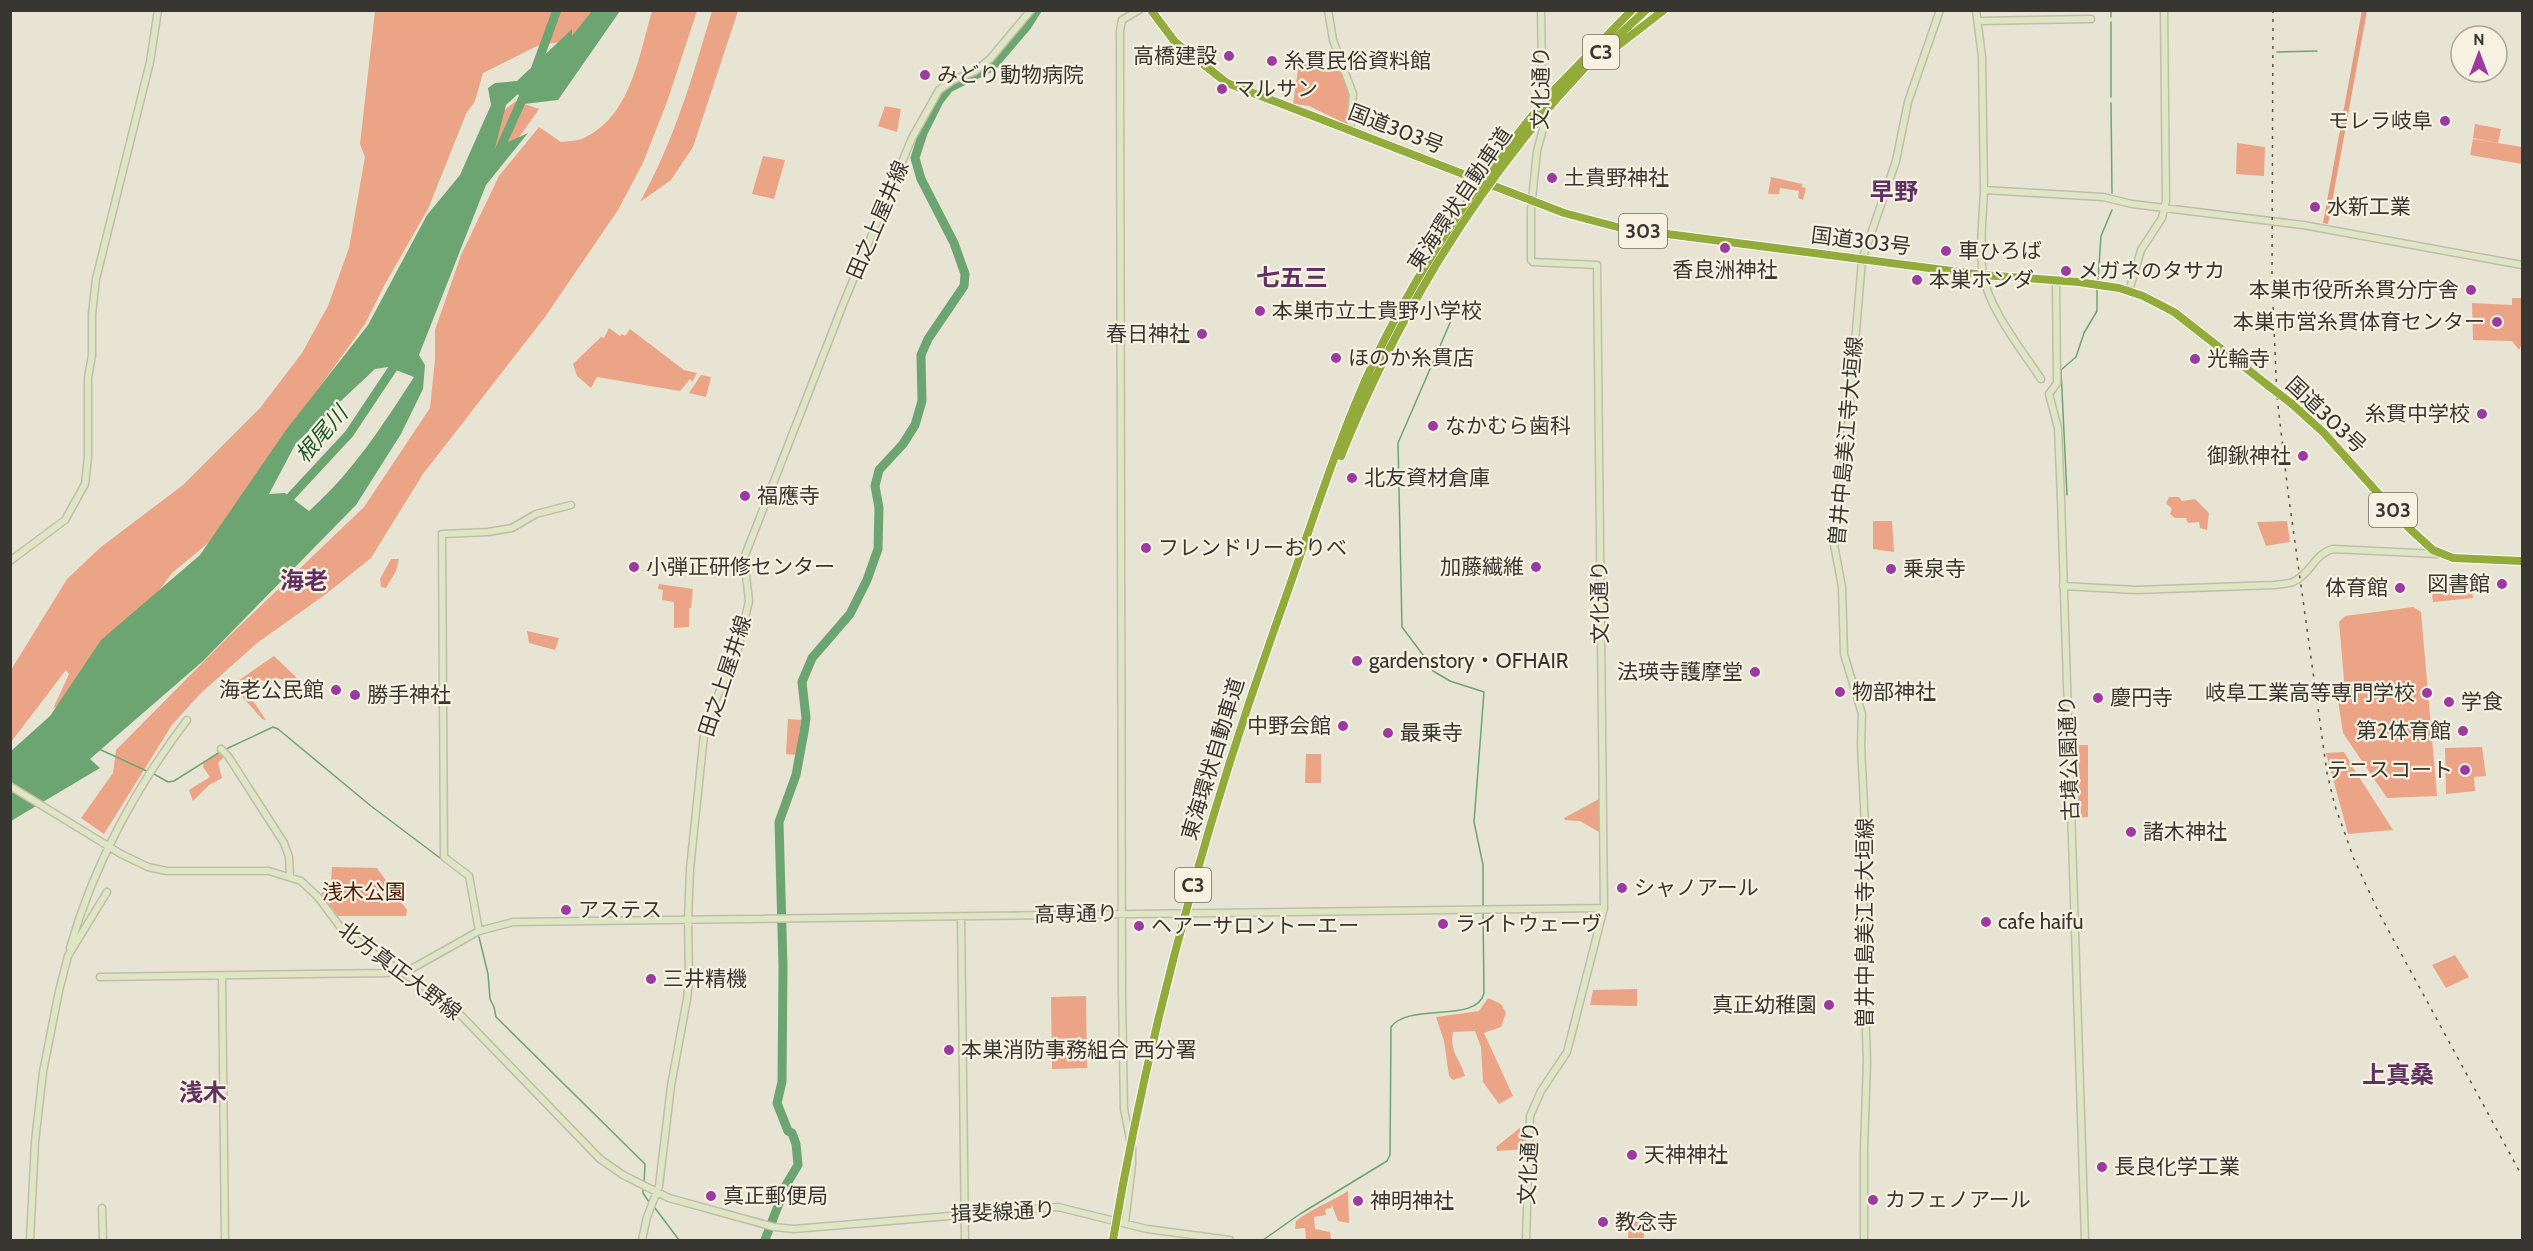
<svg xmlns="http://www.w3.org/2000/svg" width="2533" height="1251" font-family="Cabin,'Noto Sans JP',sans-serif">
  <rect width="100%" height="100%" fill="#e8e4d4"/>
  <path fill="#eca486" d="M375,11H612L581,38L537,46L483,73L475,101L466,114L428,209L385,284L365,324L290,428L225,529L172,573L103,666L53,709L69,674L66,670L11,742V670L67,579L101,547L183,485L260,408L302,353L328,306L349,248L365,157L360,144Z
    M652,11H697L667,102L643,163L618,210L545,317L423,474L371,558L326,594L257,643L200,694L172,725L104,834L81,818L113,773L116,750L225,640L364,507L430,408L435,360V330L461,255L499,176L539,127L561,142C568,141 578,141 584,138C631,116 639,55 652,11Z
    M712,11H738L693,147L671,180L640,202C674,141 693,76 712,11Z
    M1299,63L1343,72L1351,93L1348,125L1309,106L1293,104Z
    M516,101L539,109L503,160L476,170L487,123Z
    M885,106L901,109L897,132L878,126Z
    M2475,124L2501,129L2498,143L2473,138Z
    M2473,139L2522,147V164L2470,155Z
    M2237,143L2265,147L2264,176L2236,174Z
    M763,156L785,160L774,199L752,194Z
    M1771,177L1802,184V187L1806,188L1803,200L1798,198L1799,191L1780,188L1779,194H1768Z
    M2512,298H2522V344L2519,350L2512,341L2473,340L2472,303L2512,305Z
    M609,328L620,336L622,334L625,336L630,329L684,370L697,373L692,382L690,379L680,391L597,377L591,388L577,376L573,364L601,337L604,338Z
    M701,375L711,377L706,397L689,393Z
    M2169,497H2179L2182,501L2195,499L2209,513L2207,530L2200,528L2199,522L2188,523L2186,518H2175L2170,514L2172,509L2166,503Z
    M1873,521H1892L1894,552L1873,549Z
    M2287,521L2290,542L2266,546L2257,522Z
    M391,559H399L396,571L386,588L381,587L380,579Z
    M2471,582L2473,598L2433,602L2431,586Z
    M659,584L693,589L691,608H689V627L674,628V602L662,600L663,590L658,589Z
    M2413,607L2421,612L2437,796L2387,798L2343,733L2335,682L2344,680L2339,622L2345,616Z
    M527,631L559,638L555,650L529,643Z
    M274,656L297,678L293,682L276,678L275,684L261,680L249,695L266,720L262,719L232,685Z
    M788,719L801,720L797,755L786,754Z
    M2077,745H2088V817L2078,818Z
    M2482,747L2486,776L2474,777L2475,791L2446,794L2445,748Z
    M2344,752L2352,765L2349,767L2352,766L2393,830L2348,834L2326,753Z
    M220,753L223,758L218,763L222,778L209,785L193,801L189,790L210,777L203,767L204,762Z
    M1306,754H1321V783H1305Z
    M1599,799V832L1580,821L1565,820L1564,818Z
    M332,867L377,868L407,910L406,916H338L321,894L331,884Z
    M2455,955L2469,977L2446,988L2432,965Z
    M1637,989V1006L1590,1005L1593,990Z
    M1086,996L1087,1068L1052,1069L1051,997Z
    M1488,998L1501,1004L1506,1013L1501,1027L1484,1033L1513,1096L1499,1104L1483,1082L1481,1047L1475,1031L1453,1032C1450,1054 1459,1056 1465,1076L1453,1080L1449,1076L1444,1041L1436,1017L1479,1011Z
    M1526,1123L1525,1149L1497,1151L1496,1147Z
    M1348,1191L1349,1223L1338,1221L1331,1203V1208L1325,1209L1326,1215L1314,1217L1315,1229L1330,1232L1331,1240H1306L1305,1228L1295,1229L1296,1221C1312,1208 1331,1202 1348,1191Z
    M1629,1219L1641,1223L1644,1230V1238H1628Z"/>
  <path fill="#e59c7f" d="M2362,10L2367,11L2328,224L2323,223Z"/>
  <path fill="#6da572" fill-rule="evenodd" d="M592,11H620L558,100L524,104L518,94L506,105L495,148L528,133L486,185L419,355L425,365L423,389L401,434L356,505L203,661L90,759L100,768L11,821V751L50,716L101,640L200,555L286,430L368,325L427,215L460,175L491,105L488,88L495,83L517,81L572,29V36ZM388,367L414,377C383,425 352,473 309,511L285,493L269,494L296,443L375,369Z"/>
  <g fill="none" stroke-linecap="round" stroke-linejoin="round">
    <path stroke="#6da572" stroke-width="1.5" d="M2111,10V17
      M2111,22V97
      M2277,52L2317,51
      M2111,103L2112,193
      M2098,280L2101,236L2112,210
      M1456,309L1398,443L1402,627L1429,663L1433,671L1450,681L1484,692L1474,822L1483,865V908
      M2067,495L2061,370L2076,357L2084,333L2097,311V289
      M99,749L149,772
      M224,750L273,727L278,729L371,806L440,858
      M154,774L168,782L174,781L220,752
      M479,937L488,974L490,999L494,1007L496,1017L645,1164L644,1183
      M643,1188V1193L649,1202
      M655,1208L679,1240
      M1263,1240L1300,1214L1387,1161L1390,1155L1391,1027C1409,1002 1477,1024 1484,993L1483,913"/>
    <path stroke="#6da572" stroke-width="9" d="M535,70L557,10
      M497,155L526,91
      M283,505L349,434L399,359
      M765,1240L786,1185L798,1165L796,1144L792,1133L788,1131L777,1103L782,1082L783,966L779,822L796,775L804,732L806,718L802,682L812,658L850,614L867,580L878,549L879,508L875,486L879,470L903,444L915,425L922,401L921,355L928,339L964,286L965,274L954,243L921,179L915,158L923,133L939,101L949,88L992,67L1027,26L1037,10"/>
    <g stroke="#c1bdad" stroke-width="9">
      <path id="secondary" d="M1328,10L1333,40L1353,94L1350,131
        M1976,10L1982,57L1984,190
        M1978,21L2091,19
        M2056,281L2057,383L2049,394L2058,428L2061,499L2085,1240
        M2129,291L2141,250L2162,218L2166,201L2164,10
        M2041,379C2022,350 1988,308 1983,274C1979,247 1983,217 1984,190L2103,197L2132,204L2303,225L2522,265
        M10,561L65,520L85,484L88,457V378L92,355V314L96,279L150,62L158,10
        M2063,586L2136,590L2274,585C2280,584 2288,584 2293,582C2311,574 2314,554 2333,549L2438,554
        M221,749L228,756L284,843L289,857L290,876
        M10,786L121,854L148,867L167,871H269L301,881L318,897L341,928L375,954L450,1004L600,1159L623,1175L669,1198L774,1227L794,1229L1058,1207L1147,1229L1230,1240
        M961,916L965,1240
        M479,931L469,876L444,857L442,534L488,532L512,528L536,514L571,505
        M70,948C93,866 136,787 187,720
        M404,973L479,931L513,922L1604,908
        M222,976L225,1240
        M100,977L387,973L394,967
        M102,1208L103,1240
        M1125,1223L1132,1165V1149L1124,1109L1122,994L1120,31L1122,20L1139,10
        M30,1240L35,1142L43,1072L59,991L68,956L107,892
        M642,1240L647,1217L659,1186L671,1086L687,999L689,980L688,919L690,869L704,735L714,704L738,649L749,601L744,558L844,302L912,138L939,90L953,80L975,71L990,59L1031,10
        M1526,1240L1530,1116L1541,1091L1567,1052L1604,908L1597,265L1533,262L1531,260V209L1537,151L1543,129L1541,10
        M1864,1240V1149L1867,1061L1863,950L1865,827L1861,745L1862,714L1844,654L1842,587L1833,539L1847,436L1862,260L1896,161L1908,102L1940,10"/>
    </g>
    <g stroke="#fff" stroke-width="10">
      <path id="highway" d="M1151,10L1175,42L1227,83L1564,213L1621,228L1983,275L2078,282L2119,288L2143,296L2174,312L2270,387
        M1594,64L1664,10
        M1553,91L1632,10
        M1559,96L1590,62L1646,10
        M2292,404L2324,433L2410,529L2433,550L2453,558L2522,561"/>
    </g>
    <use href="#secondary" stroke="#dee6c4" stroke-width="6"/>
    <use href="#highway" stroke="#92ab3a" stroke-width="8"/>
    <path stroke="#58554d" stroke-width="1.5" stroke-dasharray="3 6" stroke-linecap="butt" d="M2273,10L2272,281L2277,397L2288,492L2327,773L2335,806L2354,859L2379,913L2522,1176"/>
    <g stroke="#fff" stroke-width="10" stroke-linecap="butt">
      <path id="highway-bridge" d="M2270,387L2292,404
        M1341,456C1395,322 1465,205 1559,96
        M1113,1240C1149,1029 1206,821 1278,619C1309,533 1336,443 1374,361C1421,262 1482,174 1553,91"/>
    </g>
    <use href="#highway-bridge" stroke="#92ab3a" stroke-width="8"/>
  </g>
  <g fill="#9c3aa1" stroke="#f6f1e1" stroke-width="2">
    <circle cx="1229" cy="56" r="6"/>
    <circle cx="1272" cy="61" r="6"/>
    <circle cx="925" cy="75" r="6"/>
    <circle cx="1222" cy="89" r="6"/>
    <circle cx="2445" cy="121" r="6"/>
    <circle cx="1552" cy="178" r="6"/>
    <circle cx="2315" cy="207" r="6"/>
    <circle cx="1725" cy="248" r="6"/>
    <circle cx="1946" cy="251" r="6"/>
    <circle cx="2066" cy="271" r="6"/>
    <circle cx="1917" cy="280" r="6"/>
    <circle cx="2471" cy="290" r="6"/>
    <circle cx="1260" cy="311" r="6"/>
    <circle cx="2497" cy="322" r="6"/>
    <circle cx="1202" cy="334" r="6"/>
    <circle cx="1336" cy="358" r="6"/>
    <circle cx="2195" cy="359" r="6"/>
    <circle cx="2482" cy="414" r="6"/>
    <circle cx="1433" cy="426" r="6"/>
    <circle cx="2303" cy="456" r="6"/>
    <circle cx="1352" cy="478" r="6"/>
    <circle cx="745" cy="496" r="6"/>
    <circle cx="1146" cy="548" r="6"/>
    <circle cx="634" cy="567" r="6"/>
    <circle cx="1536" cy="567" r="6"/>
    <circle cx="1891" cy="569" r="6"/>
    <circle cx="2502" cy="584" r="6"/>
    <circle cx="2400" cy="588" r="6"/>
    <circle cx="1357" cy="661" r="6"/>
    <circle cx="1755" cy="672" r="6"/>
    <circle cx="336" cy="690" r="6"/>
    <circle cx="1840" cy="692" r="6"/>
    <circle cx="2427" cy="693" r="6"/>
    <circle cx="355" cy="695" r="6"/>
    <circle cx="2098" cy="698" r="6"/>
    <circle cx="2449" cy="702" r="6"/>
    <circle cx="1343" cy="726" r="6"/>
    <circle cx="2463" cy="731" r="6"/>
    <circle cx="1388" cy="733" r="6"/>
    <circle cx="2465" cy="770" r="6"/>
    <circle cx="2131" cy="832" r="6"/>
    <circle cx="1622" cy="888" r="6"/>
    <circle cx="566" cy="910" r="6"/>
    <circle cx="1986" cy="922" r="6"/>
    <circle cx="1443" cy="924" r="6"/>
    <circle cx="1139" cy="926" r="6"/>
    <circle cx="651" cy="979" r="6"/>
    <circle cx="1829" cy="1005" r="6"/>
    <circle cx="949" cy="1050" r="6"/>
    <circle cx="1632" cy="1155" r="6"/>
    <circle cx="2102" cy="1167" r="6"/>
    <circle cx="711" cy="1196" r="6"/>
    <circle cx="1873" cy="1200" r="6"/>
    <circle cx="1358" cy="1201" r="6"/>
    <circle cx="1603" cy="1222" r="6"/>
  </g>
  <g text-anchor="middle" stroke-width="4.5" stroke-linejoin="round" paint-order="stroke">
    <g fill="#f6f1e1" stroke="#716e65" stroke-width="1.5">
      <rect x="1583" y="35" width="36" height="34" rx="4.5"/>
      <rect x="1619" y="214" width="48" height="34" rx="4.5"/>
      <rect x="2369" y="493" width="48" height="34" rx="4.5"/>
      <rect x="1175" y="868" width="36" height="34" rx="4.5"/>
    </g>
    <g font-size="20" font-weight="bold" fill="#383630">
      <text x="1601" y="59">C3</text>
      <text x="1643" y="238">303</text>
      <text x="2393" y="517">303</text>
      <text x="1193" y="892">C3</text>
    </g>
    <g font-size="21" fill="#383630" stroke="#f6f1e1" text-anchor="start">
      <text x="1217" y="63" text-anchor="end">高橋建設</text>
      <text x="1284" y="68">糸貫民俗資料館</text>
      <text x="937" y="82">みどり動物病院</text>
      <text x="1234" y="96">マルサン</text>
      <text x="2433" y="128" text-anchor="end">モレラ岐阜</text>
      <text x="1564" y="185">土貴野神社</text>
      <text x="2327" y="214">水新工業</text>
      <text x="1958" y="258">車ひろば</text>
      <text x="1725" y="277" text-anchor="middle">香良洲神社</text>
      <text x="2078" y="278">メガネのタサカ</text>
      <text x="1929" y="287">本巣ホンダ</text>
      <text x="2459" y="297" text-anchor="end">本巣市役所糸貫分庁舎</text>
      <text x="1272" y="318">本巣市立土貴野小学校</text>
      <text x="2485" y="329" text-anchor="end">本巣市営糸貫体育センター</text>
      <text x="1190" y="341" text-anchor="end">春日神社</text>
      <text x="1348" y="365">ほのか糸貫店</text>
      <text x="2207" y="366">光輪寺</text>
      <text x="2470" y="421" text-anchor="end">糸貫中学校</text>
      <text x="1445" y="433">なかむら歯科</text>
      <text x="2291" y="463" text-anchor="end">御鍬神社</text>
      <text x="1364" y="485">北友資材倉庫</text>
      <text x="757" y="503">福應寺</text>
      <text x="1158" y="555">フレンドリーおりべ</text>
      <text x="646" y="574">小弾正研修センター</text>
      <text x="1524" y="574" text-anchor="end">加藤繊維</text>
      <text x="1903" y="576">乗泉寺</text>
      <text x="2490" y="591" text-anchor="end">図書館</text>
      <text x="2388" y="595" text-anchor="end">体育館</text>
      <text x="1369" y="668">gardenstory・OFHAIR</text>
      <text x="1743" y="679" text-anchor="end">法瑛寺護摩堂</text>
      <text x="324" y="697" text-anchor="end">海老公民館</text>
      <text x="1852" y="699">物部神社</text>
      <text x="2415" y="700" text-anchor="end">岐阜工業高等専門学校</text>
      <text x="367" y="702">勝手神社</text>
      <text x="2110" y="705">慶円寺</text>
      <text x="2461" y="709">学食</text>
      <text x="1331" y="733" text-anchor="end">中野会館</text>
      <text x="2451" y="738" text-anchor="end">第2体育館</text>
      <text x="1400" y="740">最乗寺</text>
      <text x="2453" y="777" text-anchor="end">テニスコート</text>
      <text x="2143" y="839">諸木神社</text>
      <text x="1634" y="895">シャノアール</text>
      <text x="578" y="917">アステス</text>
      <text x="1998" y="929">cafe haifu</text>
      <text x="1455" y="931">ライトウェーヴ</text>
      <text x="1151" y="933">ヘアーサロントーエー</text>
      <text x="663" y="986">三井精機</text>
      <text x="1817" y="1012" text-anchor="end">真正幼稚園</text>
      <text x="961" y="1057">本巣消防事務組合 西分署</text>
      <text x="1644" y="1162">天神神社</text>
      <text x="2114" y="1174">長良化学工業</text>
      <text x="723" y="1203">真正郵便局</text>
      <text x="1885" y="1207">カフェノアール</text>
      <text x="1370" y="1208">神明神社</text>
      <text x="1615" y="1229">教念寺</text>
    </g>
    <g font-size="21" fill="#383630" stroke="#f6f1e1">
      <text transform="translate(1541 88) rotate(-89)" y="7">文化通り</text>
      <text transform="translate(1396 129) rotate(21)" y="7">国道303号</text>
      <text transform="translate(1460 199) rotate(-56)" y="7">東海環状自動車道</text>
      <text transform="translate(878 220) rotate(-67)" y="7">田之上屋井線</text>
      <text transform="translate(1861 241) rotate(7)" y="7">国道303号</text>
      <text transform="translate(2326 415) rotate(43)" y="7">国道303号</text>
      <text transform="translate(1846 441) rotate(-85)" y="7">曽井中島美江寺大垣線</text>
      <text transform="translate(1600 602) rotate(-91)" y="7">文化通り</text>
      <text transform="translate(725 676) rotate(-72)" y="7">田之上屋井線</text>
      <text transform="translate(2069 758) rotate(-92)" y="7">古墳公園通り</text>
      <text transform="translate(1213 759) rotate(-73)" y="7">東海環状自動車道</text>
      <text transform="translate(1076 914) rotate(-1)" y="7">高専通り</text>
      <text transform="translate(1865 923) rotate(-90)" y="7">曽井中島美江寺大垣線</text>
      <text transform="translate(400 971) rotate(37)" y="7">北方真正大野線</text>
      <text transform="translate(1529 1163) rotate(-87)" y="7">文化通り</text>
      <text transform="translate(1003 1212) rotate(-3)" y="7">揖斐線通り</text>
    </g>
    <g font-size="21" fill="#4c1e09" stroke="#f6f1e1">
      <text x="364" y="899">浅木公園</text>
    </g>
    <g font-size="22" font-style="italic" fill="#1b5826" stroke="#f6f1e1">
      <text transform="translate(321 434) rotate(-49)" y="8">根尾川</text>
    </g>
    <g font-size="24" font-weight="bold" fill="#603062" stroke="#f6f1e1">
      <text x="1894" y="200">早野</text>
      <text x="1292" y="286">七五三</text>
      <text x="304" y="589">海老</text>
      <text x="2398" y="1083">上真桑</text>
      <text x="203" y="1101">浅木</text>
    </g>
  </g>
  <rect width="2533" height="1251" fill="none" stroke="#383630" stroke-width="24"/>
  <g transform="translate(2479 54)"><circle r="28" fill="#f6f1e1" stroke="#aaa69a" stroke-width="1.5"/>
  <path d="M0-4.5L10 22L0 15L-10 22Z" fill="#9c3aa1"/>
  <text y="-9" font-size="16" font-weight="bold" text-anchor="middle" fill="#383630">N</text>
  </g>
</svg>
